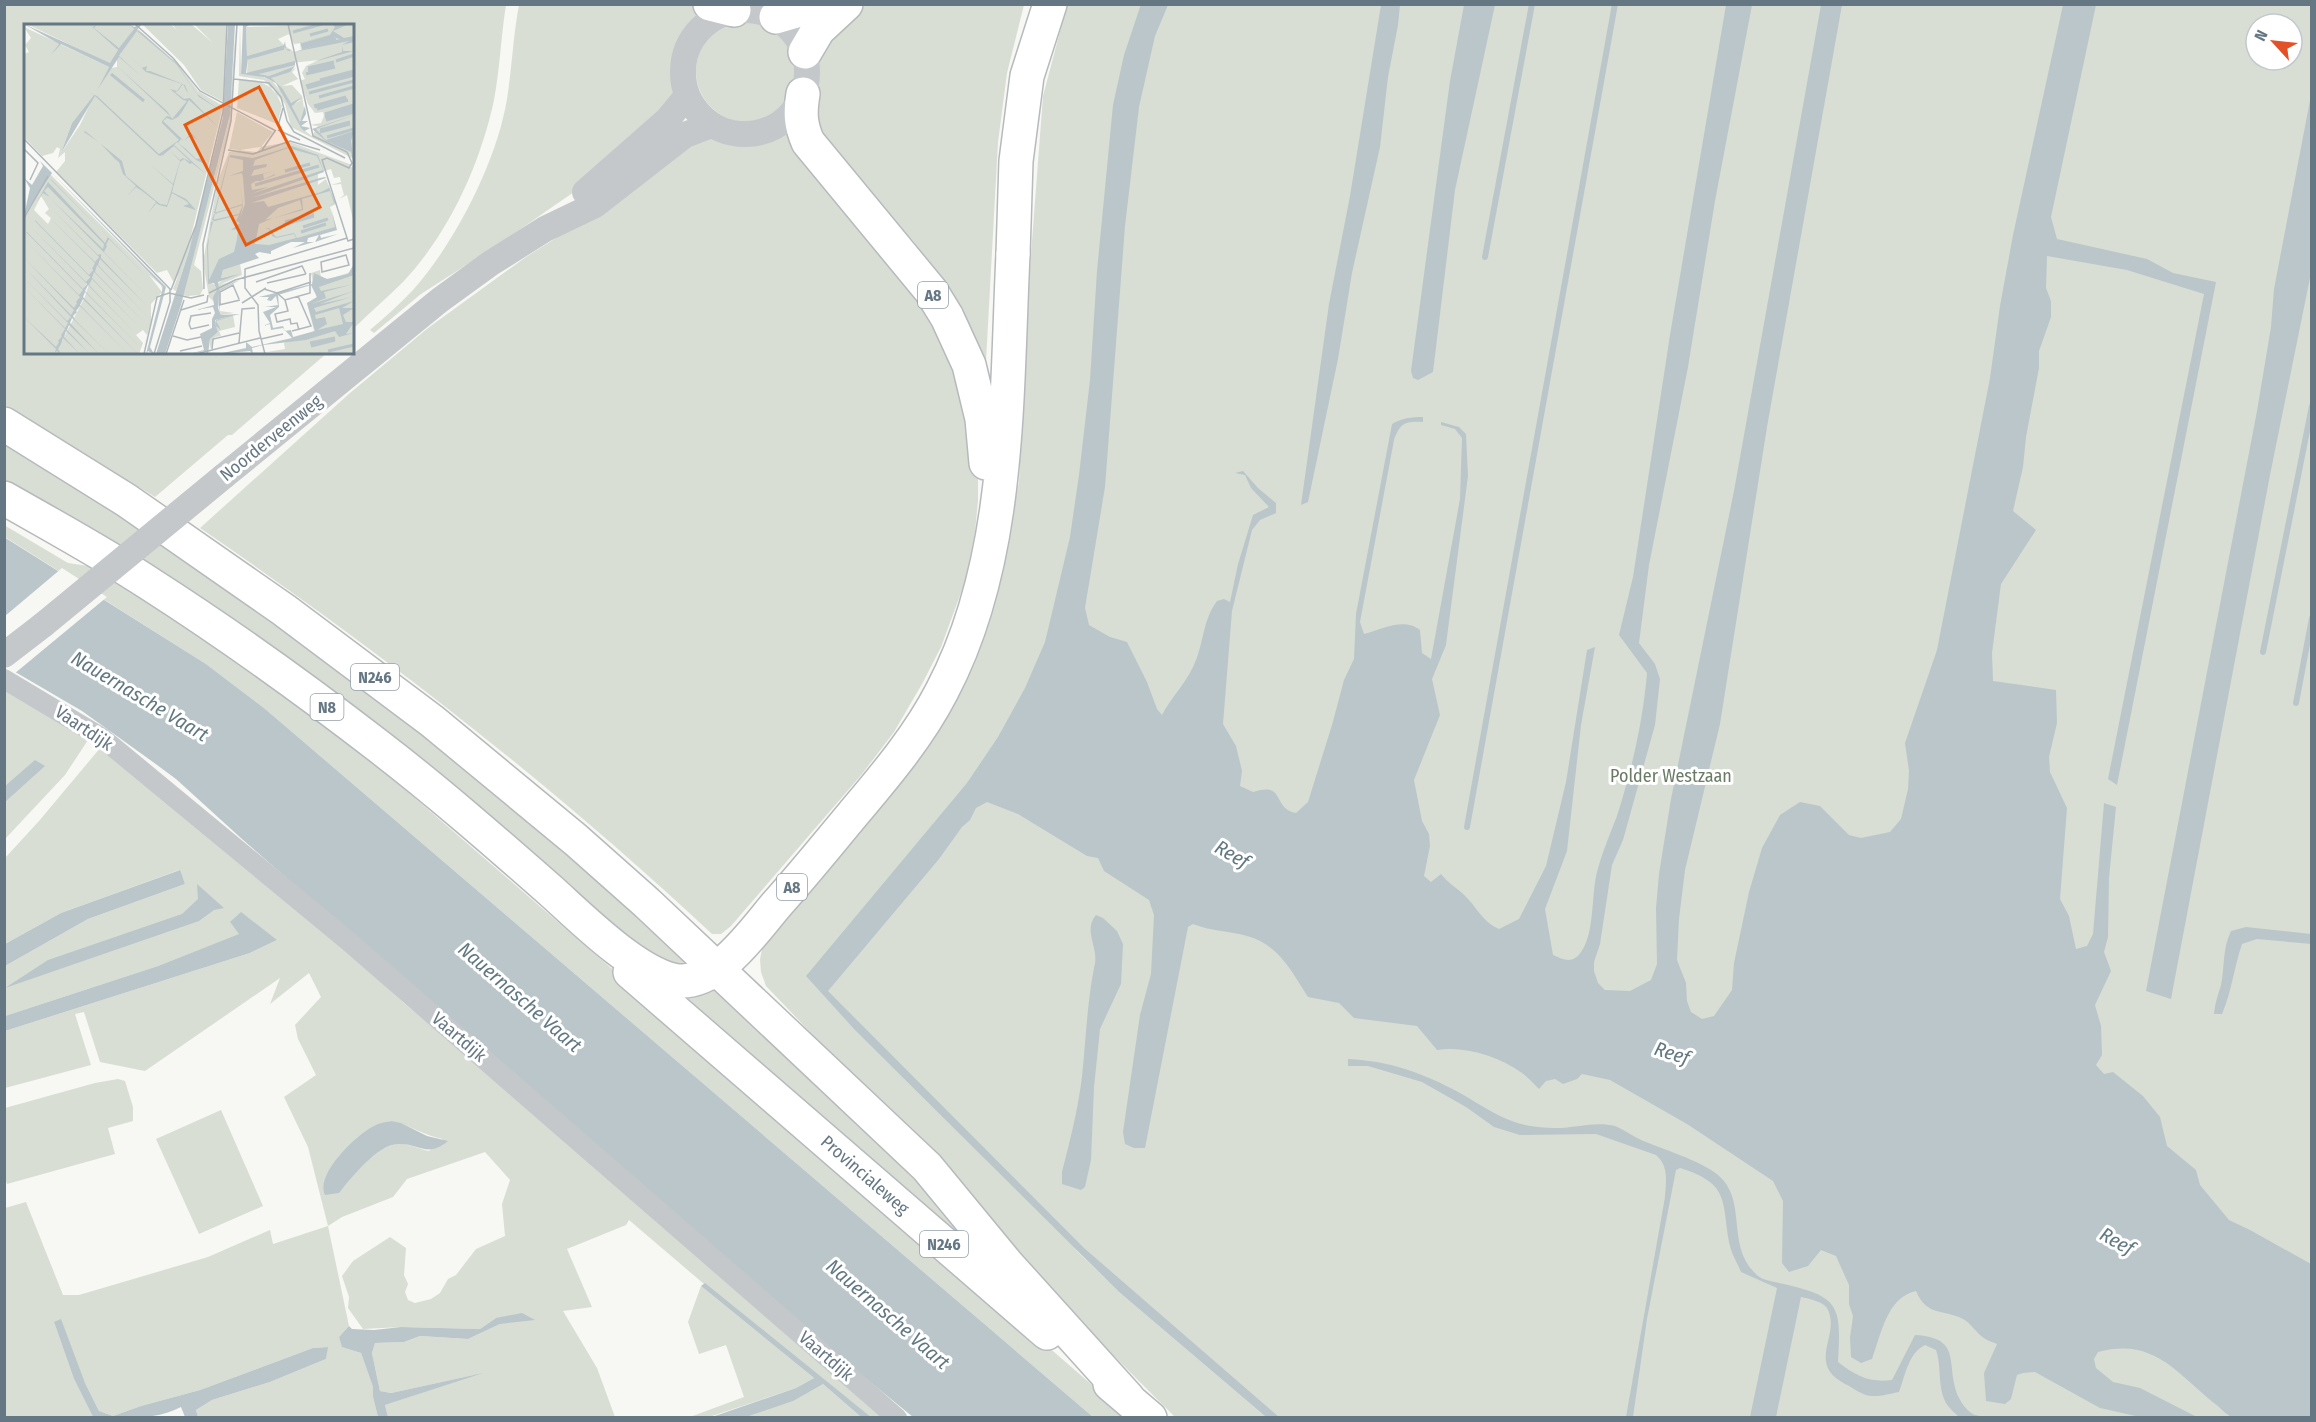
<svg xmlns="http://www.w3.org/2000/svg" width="2316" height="1422" font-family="'Fira Sans Condensed',sans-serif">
  <rect width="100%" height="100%" fill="#f7f7f3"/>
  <path fill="#d8ded4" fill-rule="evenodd" d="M5,4L506,5C501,36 500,68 494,100C480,165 449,233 403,282C387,298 369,313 353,329L352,26H26V352L327,353L232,435H228L155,497L5,405Z
    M519,5H692L700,17C689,30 679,46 677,63C676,77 676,88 672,101L584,185L502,242L421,294L374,333L370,330C385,317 400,304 413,290C455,243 497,161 507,99C512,68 513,36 519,5Z
    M866,5H1024L1007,73L998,142L986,361L981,360L972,331L953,296L914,242L857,177L822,142L812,117L819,83L818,59L827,36Z
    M1067,5H2311V1417H1271L1074,1248L1119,1292L1266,1417H1175C1034,1279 904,1129 766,986L761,972L760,959L763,945L787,913L857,836L900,783L1007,541L1019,482L1029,281L1043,96ZM2256,24H2292V60H2256Z
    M696 71a51 51 0 1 1 102 0a51 51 0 1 1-102 0Z
    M790,129L958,353L978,471V500L975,532L966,579L941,647L922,684L894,732L862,774L731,926L721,934H712C553,785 380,651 200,528L350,393L428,328L526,257L605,207L689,142L715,137L753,143L766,141Z
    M4,442L119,514L277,623L519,807L695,965L663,963L5,482Z
    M4,525L68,563L88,566L155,607L254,674L356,747L1129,1417H1093L264,708L206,664L5,537Z
    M7,689L90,737L65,775L5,839L4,691Z
    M101,747L357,960L405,1004L506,1087L886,1417H871L704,1284L629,1220L626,1225L567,1249L592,1307L563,1311L597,1368L615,1417H388L385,1405L474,1375L391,1393L380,1391L372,1353L375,1343L404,1342L420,1336L468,1339L500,1324L496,1318L480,1329L401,1327L363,1329L348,1308L349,1297L342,1276L353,1261L390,1237L406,1248L404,1275L408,1284L405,1292L408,1300L415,1303L431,1299L440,1293L448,1279L456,1275L476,1249L505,1236L502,1204L510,1180L485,1152L407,1179L393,1197L342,1217L328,1226L349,1326L339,1337L343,1347L361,1353L373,1387V1397L378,1417H198L196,1410L212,1400L270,1382L326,1359L327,1347L313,1348L200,1390L141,1406L113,1416L99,1411L54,1322L74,1379L93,1417H5V1208L26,1202L63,1295H79L208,1257L270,1230L273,1244L328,1226L308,1147L284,1097L316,1075L298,1039L295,1025L321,997L309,973L270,1004L280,978L145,1071L100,1062L84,1012L75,1014L91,1065L5,1088V1031L250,953L277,940L230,922L240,934L158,966L5,1016V966L88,919L185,884L179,870L61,913L5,944V858L39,821ZM392,1121C410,1125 425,1136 443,1139L429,1151C420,1149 405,1142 396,1144C375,1148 351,1177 338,1193V1157C355,1142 369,1125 392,1121Z
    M720,983L921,1186L982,1257L686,999L705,993Z
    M118,1079L125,1081L133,1107V1121L108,1128L115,1154L7,1184L4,1176L5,1108L95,1083Z
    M221,1110L263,1206L199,1234L156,1139Z
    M701,1286L814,1378L796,1388L709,1417H690L744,1397L726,1345L699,1354L688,1322Z
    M823,1384L861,1417L723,1418Z"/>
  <path fill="#bac6c9" d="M1141,4L1168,5L1155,36L1139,107L1125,226L1105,487L1085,608L1089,625L1110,637L1127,642L1147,682L1157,709L1162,715C1171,698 1185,684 1193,667C1204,645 1202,621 1217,601L1224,599L1230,602L1238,564L1253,515L1269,507L1251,488L1245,475L1235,473L1243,471L1258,488L1276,503V513L1260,520L1252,530L1232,611L1223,724L1236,746L1242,771L1240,786L1253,792C1286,781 1272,809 1296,813L1308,802L1332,725L1344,680L1354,659L1356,614L1392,424C1402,418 1411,417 1423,417V422C1405,421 1400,423 1394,440L1360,622L1364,634C1382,629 1404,617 1420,630L1422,653L1431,659L1460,499L1462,438L1455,429L1441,425V422L1459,427L1466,434L1468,476L1446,645L1432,679L1440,715L1414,780L1422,821L1429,834L1430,846L1424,876L1431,882L1441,874C1448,883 1454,886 1462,893C1477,906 1480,920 1499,929L1519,919L1546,866L1566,782L1587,650L1595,647L1581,725L1567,851L1545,909L1553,955C1564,960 1573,964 1581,952C1595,933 1591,895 1597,872C1602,853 1610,834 1617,816C1632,769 1643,721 1647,673L1619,635L1633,577L1670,335L1726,5H1752L1715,201L1688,367L1649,565L1639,643L1655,664L1660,679L1655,725L1623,840L1612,865L1600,944L1594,962V971L1598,983L1605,990L1630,991L1651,980L1657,964L1656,908L1659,874L1671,799L1734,491L1821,5H1842L1767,427L1720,724L1685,870L1679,919L1677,960L1686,983L1687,1001L1691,1012L1702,1019L1714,1016L1732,990L1734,963L1749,892L1762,848L1780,815L1800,802L1820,806L1849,835L1861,838L1890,832L1901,819L1908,789L1909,771L1905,743L1937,650L1990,378L2000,306L2013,235L2063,5H2096L2051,217L2057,239L2147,259L2173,273L2216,282L2117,785L2108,779L2204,294L2127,270L2047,256L2046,288L2051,301V317L2039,351V368L2026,437L2023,467L2013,511L2036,530L2001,584L1992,653L1993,681L2056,690L2057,723L2049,757L2050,772L2067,808L2060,899L2069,916L2076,949L2087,946L2093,934L2104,803L2116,807L2109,878L2108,937L2104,952L2111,971L2095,1005L2101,1026L2102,1055L2096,1065L2104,1074L2113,1072L2143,1096L2160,1117L2167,1146L2196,1170L2200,1185L2229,1220L2250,1230L2311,1264V1417C2298,1418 2241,1421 2232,1417C2226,1415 2220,1407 2214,1403C2176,1372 2153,1337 2098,1352L2094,1359L2096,1368L2113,1382L2140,1388L2197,1417H2140L2100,1408L2035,1372L2023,1373L2017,1375L2011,1399L2005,1404L1986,1401L1984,1373L1997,1344C1993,1342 1988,1341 1984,1338C1976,1333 1971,1323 1963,1319C1944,1309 1927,1317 1916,1291C1887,1297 1881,1335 1872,1359L1861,1363L1851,1357L1850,1338L1853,1316L1849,1304V1285L1836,1256L1821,1250L1808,1266L1789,1272L1782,1263L1783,1201L1773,1181L1687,1124L1610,1080L1582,1074L1577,1079L1563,1084L1555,1079L1546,1081L1539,1089C1534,1084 1528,1077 1522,1073C1498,1056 1465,1046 1437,1050L1417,1026L1354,1018L1339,1003L1308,997C1292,972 1278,944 1247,936C1229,931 1210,931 1193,924L1188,927L1145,1148H1134L1125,1144L1123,1132L1140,1015L1151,974L1154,915L1149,900L1104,871L1098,858L1087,856L1018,814L987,802L976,808L970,820L962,827L939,859L828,991L1084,1248L1279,1417H1266L1119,1292L855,1030L806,976L967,783L998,737L1025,688L1045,642L1070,537L1079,475L1090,380L1097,271L1113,105L1124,55Z
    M1381,5H1400L1398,25L1388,77L1380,147L1352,273L1338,359L1308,502L1301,505L1329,304L1350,196Z
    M1464,5H1495L1455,190L1433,372L1418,380L1413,378L1411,371L1450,81Z
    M2311,95V273L2270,475L2171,999L2146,991L2257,411L2271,327L2274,289Z
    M4,537L206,664L264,708L1093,1417H913L820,1341L242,839L176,779L153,762L82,711L5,666Z
    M35,760L45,766L5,802V786Z
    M180,870L185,884L88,919L5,966V944L61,913Z
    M197,884L224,908L214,910L199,921L5,988L48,960L182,914L198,899Z
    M241,912L277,940L250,953L5,1031V1016L158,966L239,934L230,922Z
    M1096,915L1103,918L1117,931L1123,944L1121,984L1100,1029L1094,1087L1091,1160L1085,1187L1081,1190L1062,1184V1172C1070,1141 1078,1109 1082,1077C1086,1039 1087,1001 1095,963C1098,947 1083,930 1096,915Z
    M2246,927L2311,934V944L2257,939L2242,944C2234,967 2232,991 2222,1014H2214C2215,1003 2218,995 2221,985C2225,966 2222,950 2231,931Z
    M1348,1059C1390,1061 1423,1073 1460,1093C1481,1105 1500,1119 1525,1125C1534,1127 1546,1128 1556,1128C1576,1128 1596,1121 1615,1126C1623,1129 1631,1135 1639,1139C1661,1149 1700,1160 1718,1175C1749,1201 1724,1247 1758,1276C1765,1281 1776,1282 1784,1284C1841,1297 1841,1307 1838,1362C1856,1376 1870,1383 1892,1380L1915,1335C1965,1338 1944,1366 1959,1398C1962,1404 1968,1412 1975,1415C1981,1417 1987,1415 1993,1417H1959C1955,1413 1949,1408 1946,1403C1937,1386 1942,1367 1936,1350L1925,1345C1908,1353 1905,1377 1899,1392C1889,1394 1875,1398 1866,1395C1859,1393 1852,1387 1845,1384C1805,1363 1842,1335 1827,1308C1822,1301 1809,1299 1801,1297L1776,1417H1750L1777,1288L1741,1272C1738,1264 1732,1255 1730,1246C1721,1203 1732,1184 1680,1168L1676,1170L1647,1319L1633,1417H1626L1665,1197C1666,1181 1669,1166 1656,1155L1596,1134L1520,1135L1494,1127L1466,1107L1422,1082L1368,1066H1348Z
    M392,1121L401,1123L427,1136L448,1141C427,1158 421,1144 399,1144C379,1143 350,1179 339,1193L325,1195C315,1174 356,1135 374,1126C379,1123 386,1122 392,1121Z
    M705,1283L871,1417H861L823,1384L793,1401L746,1417H712L796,1388L814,1378L701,1286Z
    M522,1313L535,1320L500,1324L468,1339L420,1336L404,1342L375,1343L372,1353L380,1391L391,1393L483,1373L385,1405L388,1417H378L373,1397V1387L361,1353L342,1347L339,1337L349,1326L352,1329L374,1330L401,1327L480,1329L496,1318Z
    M61,1319L85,1383L99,1411L113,1416L141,1406L200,1390L313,1348L328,1347L326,1359L270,1382L212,1400L196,1410L198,1417H185L181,1407C154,1421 123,1418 93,1417L74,1379L54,1322Z"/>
  <path fill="#f7f7f3" d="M62,568L107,597L14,674L4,669L5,616Z"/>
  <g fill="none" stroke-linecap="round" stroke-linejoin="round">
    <path stroke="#bac6c9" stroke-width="6" d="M1485,257L1532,4
      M2263,652L2312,406
      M2296,703L2312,618
      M1467,827L1615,4"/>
    <g stroke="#b7babd" stroke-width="36">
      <path id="trunk" d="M710,4L734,10
        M803,94C800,112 800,124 808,142L931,291L947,317L969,365L982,419L986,463
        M4,424L126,500L284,610L432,721L576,840L647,903L927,1167L1007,1264L1128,1398
        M4,498C53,526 103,553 150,584C228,634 303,688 377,745C437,791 494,841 551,891C581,918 634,971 673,980C715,989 753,932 777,904C803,875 828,844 853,814C885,776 919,736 942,691C1011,560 1006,399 1013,254
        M630,972L1047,1333
        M1110,1384L1150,1418"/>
    </g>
    <g stroke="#b7babd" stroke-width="36">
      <path id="motorway" d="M776,17L800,10L807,4
        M805,52L818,30L846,4
        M1013,254L1016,161L1027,76L1050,4"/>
    </g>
    <path stroke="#c4c8cb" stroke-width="20" d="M4,679L101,737L347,940L897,1418"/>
    <path stroke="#c4c8cb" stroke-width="26" d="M683 72a62 62 0 1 1 124 0a62 62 0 1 1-124 0Z
      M585,192L667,120L687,96
      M224,476L440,300L491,263L545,229L595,205L685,135L711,125
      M4,655L43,625"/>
    <use href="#trunk" stroke="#fff" stroke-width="33"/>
    <use href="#motorway" stroke="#fff" stroke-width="33"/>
    <path stroke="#c4c8cb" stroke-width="26" d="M43,625L224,476"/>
  </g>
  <g text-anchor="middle" stroke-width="6" stroke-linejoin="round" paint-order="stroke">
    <g fill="#fff" stroke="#94a0a9" stroke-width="1.5">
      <rect x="918" y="282" width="30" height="26" rx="4.5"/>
      <rect x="351" y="664" width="48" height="26" rx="4.5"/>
      <rect x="310.5" y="694" width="33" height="26" rx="4.5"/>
      <rect x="777" y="874" width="30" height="26" rx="4.5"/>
      <rect x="920" y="1231" width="48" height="26" rx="4.5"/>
    </g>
    <g font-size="16" font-weight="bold" fill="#667784">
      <text x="933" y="301">A8</text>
      <text x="375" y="683">N246</text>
      <text x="327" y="713">N8</text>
      <text x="792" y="893">A8</text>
      <text x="944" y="1250">N246</text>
    </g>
    <g font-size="18" fill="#667784" stroke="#fff">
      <text transform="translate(271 438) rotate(-39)" y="6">Noorderveenweg</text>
      <text transform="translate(84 728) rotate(34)" y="6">Vaartdijk</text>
      <text transform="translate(459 1037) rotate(41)" y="6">Vaartdijk</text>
      <text transform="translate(865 1175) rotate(41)" y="6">Provincialeweg</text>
      <text transform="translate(826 1356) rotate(41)" y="6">Vaartdijk</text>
    </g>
    <g font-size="18" fill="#697b64" stroke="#fff">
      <text x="1671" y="782">Polder Westzaan</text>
    </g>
    <g font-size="20" font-style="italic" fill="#617881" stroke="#fff">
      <text transform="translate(140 696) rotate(31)" y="7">Nauernasche Vaart</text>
      <text transform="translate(1232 854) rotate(30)" y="7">Reef</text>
      <text transform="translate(520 997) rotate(41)" y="7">Nauernasche Vaart</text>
      <text transform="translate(1672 1053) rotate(18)" y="7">Reef</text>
      <text transform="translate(2117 1241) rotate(29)" y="7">Reef</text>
      <text transform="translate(888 1314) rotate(41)" y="7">Nauernasche Vaart</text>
    </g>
  </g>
  <g transform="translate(24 24)">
    <rect width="330" height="330" fill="#f7f7f3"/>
    <path d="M3,0H105L110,5L96,24L91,22L94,26L86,40ZM118,0H146L153,6L148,0H167L189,19L170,0H203L200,78L177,66L160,41ZM212,0L208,83L206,101L170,241L177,247L179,265L176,271L163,272L159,271L205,96ZM216,0L217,50L237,52L252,59L276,102L280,107V106L286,104L281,107L288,112L294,102L286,101L297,99L300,92L299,88L291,89L284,80L276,57L281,55L278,49L282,42L295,36L258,40L244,46L269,39L271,42L245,52L234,50L242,47L223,49L224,34L261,22L270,28L277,26L276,19L270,20L265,10L254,15L260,21L223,32L222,3L330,0V135L267,103L261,80L240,56L215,52ZM0,3L85,43L72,68L87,44L93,43V35L114,5L153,39L174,67L199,82L164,224L172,203V205L152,267L149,265L155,250L150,259L143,246L133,249L32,148L41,137V128L34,134L36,125L33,123L29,129L18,132L0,113V30L5,28L1,21L7,14ZM71,70L56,101L37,129L48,99ZM272,44L268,48L274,55L258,62L268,61L278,72L281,90L275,98L268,81L277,76L266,79L246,54ZM215,55L234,57L250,65L258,82L253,100L213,84ZM213,88L249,108L233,128L205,125ZM266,118L328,141L324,144L330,142V199L323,171L315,175L320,171L317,160L307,161L317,158L316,153L310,154L307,145L294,149V161L302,155L312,180L306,183L312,203L202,239L186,259L192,261L205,252L197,254L199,246L216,240L218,251L195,261L215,256L196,267V287L210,289L197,291L192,273L194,266L190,278L185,273L179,238L194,156L205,128ZM25,149L140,264L139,268L137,261L125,251L138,268L127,280V297L118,330L123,311L119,306L112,311L119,319L115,330H31L60,275L75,232L30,330H0V195ZM17,172L25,185L21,189L27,194L24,200L10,186ZM296,246L297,254L305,255L330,247V330L243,328L261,325L260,319L290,307L283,279L293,275L287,249ZM209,291L211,303L195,307L197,312L191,313L186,325V315L194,308L190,297Z" fill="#d8ded4" fill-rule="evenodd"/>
    <path d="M0,0L86,39L94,26L65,0L69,3L73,0L70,4L95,24L110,5L105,0L110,3L118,0L113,6L118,9L152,39L173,70L196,86L175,73L152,40L113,7L95,32L117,52L95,33L72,68L85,43L37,20L27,31L35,20ZM204,0H211L206,91L157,281L141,330H132L165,227L199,93ZM219,0H227L222,3L223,32L260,21L261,17L262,25L268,26L264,27L260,23L224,34L222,49L271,37V41L235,50L245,52L271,42L266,48L247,54L258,64L267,79L278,73L268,82L276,98L281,82L282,90L278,97H284L277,102L286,104L280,107L277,104L252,59L240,53L217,50ZM308,0H325L309,7L320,14L330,12V18L318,21L319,27H330L289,38L318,28V21L325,17L270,28L316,15L304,12L268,21L306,11L311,3ZM101,28L118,44L123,42L122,47H126L161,61L164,69L195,96L163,68L159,60L154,67L151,68L160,75L166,74L193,102L165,76L158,88L154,93L148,96L143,94L139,97L160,117L166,110L164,106L168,101L164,106L174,116L167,111L160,117L157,115L154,119L162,125L172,135L177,134L185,142L172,136L153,118L150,121L183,151L168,139L166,140L160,135L156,138L148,168L162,175L172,186L159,182L165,180L162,177L148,169L143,183L135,181L132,179L131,181L124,189L132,178L122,170L118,167L112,163L103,172L112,162L99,150L95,138L91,135L76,119L60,108L61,107L98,137L102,152L136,180L143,181L149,161L128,142L127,141L149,160L156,137L146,127L156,136L159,134L167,138L150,122L139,131L136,132L134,131L71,72L37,129L48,99L70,71L66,69L73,72L135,130L155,116L138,99V97L143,92L147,93L94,43L143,87L147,93L148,95L163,77L159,76L146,65L153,67L158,60L122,48ZM330,91L292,105L302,116L330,107L327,117L330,140L327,128L302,117L288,105ZM268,122L294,131L300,148L227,174L296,154L301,153L302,154L227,179L240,177L244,183L297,168L305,164L304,160L311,179L305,182L310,179L306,167L278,175L279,186L250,194L278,185L276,176L254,184L241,196L249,194L235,200L231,220L245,221L272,214L270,210L252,214L248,212L245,205H241L245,204L252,213L270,209L273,214L311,203L307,184L313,206L296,211L297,214L314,210L291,218L295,211L284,214L283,218H290L269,224L281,218H267L247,227V230L235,228L231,230L235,234L199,246L197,254L216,250L194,258L195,266L209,259L216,256L195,267L194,284L197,291L216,290L191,296L192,302V296L209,292L192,297L197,306L192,302L194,308L186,315L184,330L181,327L165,330L180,326L176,310L188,304V295L170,298L188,295L191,289L189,283L172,286L190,281L189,273L193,266L190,259L184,260L183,221L206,131L229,134ZM264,124L293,132L299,146L227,170L244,163L228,166L227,160L232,157H236L249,152L251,151V150L240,155L239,150L251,147L227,152L230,146L242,143L243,140L229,142L231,136ZM205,133L219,136V147L205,152L218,149L219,153L221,180L216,194L219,182L216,161L219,180L190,189ZM219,181L215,190L188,196L190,190ZM215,191L212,197L216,199L207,206L214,205L213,215L184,223L187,198ZM213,215L210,228L195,235L185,256L184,223ZM16,137L142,263L126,323L130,330L124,327L122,330L139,263L28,149L0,192L6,164L0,154L8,161L19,142ZM26,155L28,156L123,253L85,215L82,221L120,260L83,222L80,228L125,274L27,175L79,225L80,220L24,163L20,167L26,173L19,169L13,178L24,158L81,219L84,213ZM27,184L74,231L77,230V234L123,282L76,235L74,241L123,292L73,241L71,248L121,299L70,248L68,254L117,305L68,255L65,261L112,310L64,261L61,267L117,324L61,268L59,273L114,330L59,275L56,281L104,330L56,282L52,287L95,330L53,288L49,292L51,296L85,330L48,294L46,299L75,330L45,301L43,306L66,330L42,307L40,313L56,330L39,314L37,320L47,330L37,320L34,325L37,330L33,327L30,330L32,325L0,293L32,323L35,318L0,282L34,317L38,312L0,273L37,311L41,305L0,263L41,304L44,299L0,254L43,297L47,293L0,243L47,291L50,286L0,234L50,284L53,279L0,225L52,278L56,273L0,215L55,271L59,266L2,208H3L59,265L63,260L6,202L62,258L66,253L11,197V196L65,251L69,246L19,195L68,245L71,239L21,189L71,238L75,233ZM330,240V251L295,263L297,267L330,260L300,268L302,274L287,280L330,267L296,280L328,273L290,284L292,288L330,277L318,284H330L319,291L322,298H330L322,310L330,309L315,313L311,307L282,316L239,321L228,324L229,330L226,327L194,330L222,324V318L228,323L268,314L259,304L247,306L246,300L239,302L246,299L239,288L252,283H241L254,281L252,272L247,277L243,276L245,273H235L288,260L290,249L303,255L324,250ZM287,261L293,273L283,279L291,307L269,313L267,306L261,307L259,302L249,304L246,291L255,283L254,271ZM315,284L319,300L293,306L303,300L301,293L292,295L291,291Z" fill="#bac6c9" fill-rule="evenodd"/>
    <path fill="none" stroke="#bac6c9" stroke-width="3" d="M269,8L298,0M286,11L304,6M277,21L309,12M278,22L310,14M278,24L312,15M224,34L260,24M312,37L330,31M284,44L310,38M284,47L310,40M87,50L120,77M282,50L311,43M296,56L330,47M282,62L330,48M283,64L330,51M285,69L330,57M295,73L330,63M290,82L322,73M291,83L323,75M293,85L324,76M301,90L330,81M301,92L330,84M301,93L330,85M302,96L330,88M296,106L326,98M296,108L326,100M303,113L330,105M261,147L286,140M231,161L295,142M261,198L290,190M259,201L290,192M279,203L304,195M277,208L302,200M286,319L311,314M287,322L311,316M304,327L330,321"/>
    <path fill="none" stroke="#b0b8bd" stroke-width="1.5" d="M111,0L149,34L176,67L252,107M264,0L289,112L323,128L328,139L325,144L303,134L298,136L324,217L330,215M210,55L245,59L257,73L263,97L270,108L321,134M254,102L259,84M254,106L276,116M0,115L146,265V278L130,330M0,125L14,139L6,156M204,126L229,130L266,117L296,126M238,126L251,107M0,194L24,152M322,231L325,241L298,248L297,238ZM232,258L278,242L282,250M243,259L282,250M180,265L179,220L207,97L213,0M240,265L253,269L287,258M147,266L172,201L199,88L203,0M185,269L211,256L330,224M253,269L261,276L286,269V249M261,276L264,287L251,290L253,298L266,295L267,300L273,299L275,306M218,279L242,264M196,280V268L209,261L215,275M195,281L216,276M157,286L183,278L184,271M165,300L167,292L187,289M165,300L167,305L185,301M268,307L287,302L274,272M149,312L163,316L177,313M237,315L259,310M215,319L218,285L231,284M188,325L189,315L215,309M156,327L178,322M120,330L133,273L145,269L167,274L180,271M142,330L160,276M172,330L236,314M241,330L235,307L234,281L221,264V245L323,214"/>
    <path fill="#e8590c" fill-opacity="0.15" stroke="#e8590c" stroke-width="3" d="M235,63L296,183L222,221L161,101Z"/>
    <rect width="330" height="330" fill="none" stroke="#667784" stroke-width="3"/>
  </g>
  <rect width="2316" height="1422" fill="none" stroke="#667784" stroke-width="12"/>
  <g transform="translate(2274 42) rotate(297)"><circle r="28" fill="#ffffff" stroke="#c2c9ce" stroke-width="1.5"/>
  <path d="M0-4.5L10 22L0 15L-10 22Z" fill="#e25127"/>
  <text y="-9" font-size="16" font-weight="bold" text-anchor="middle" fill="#667784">N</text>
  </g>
</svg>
